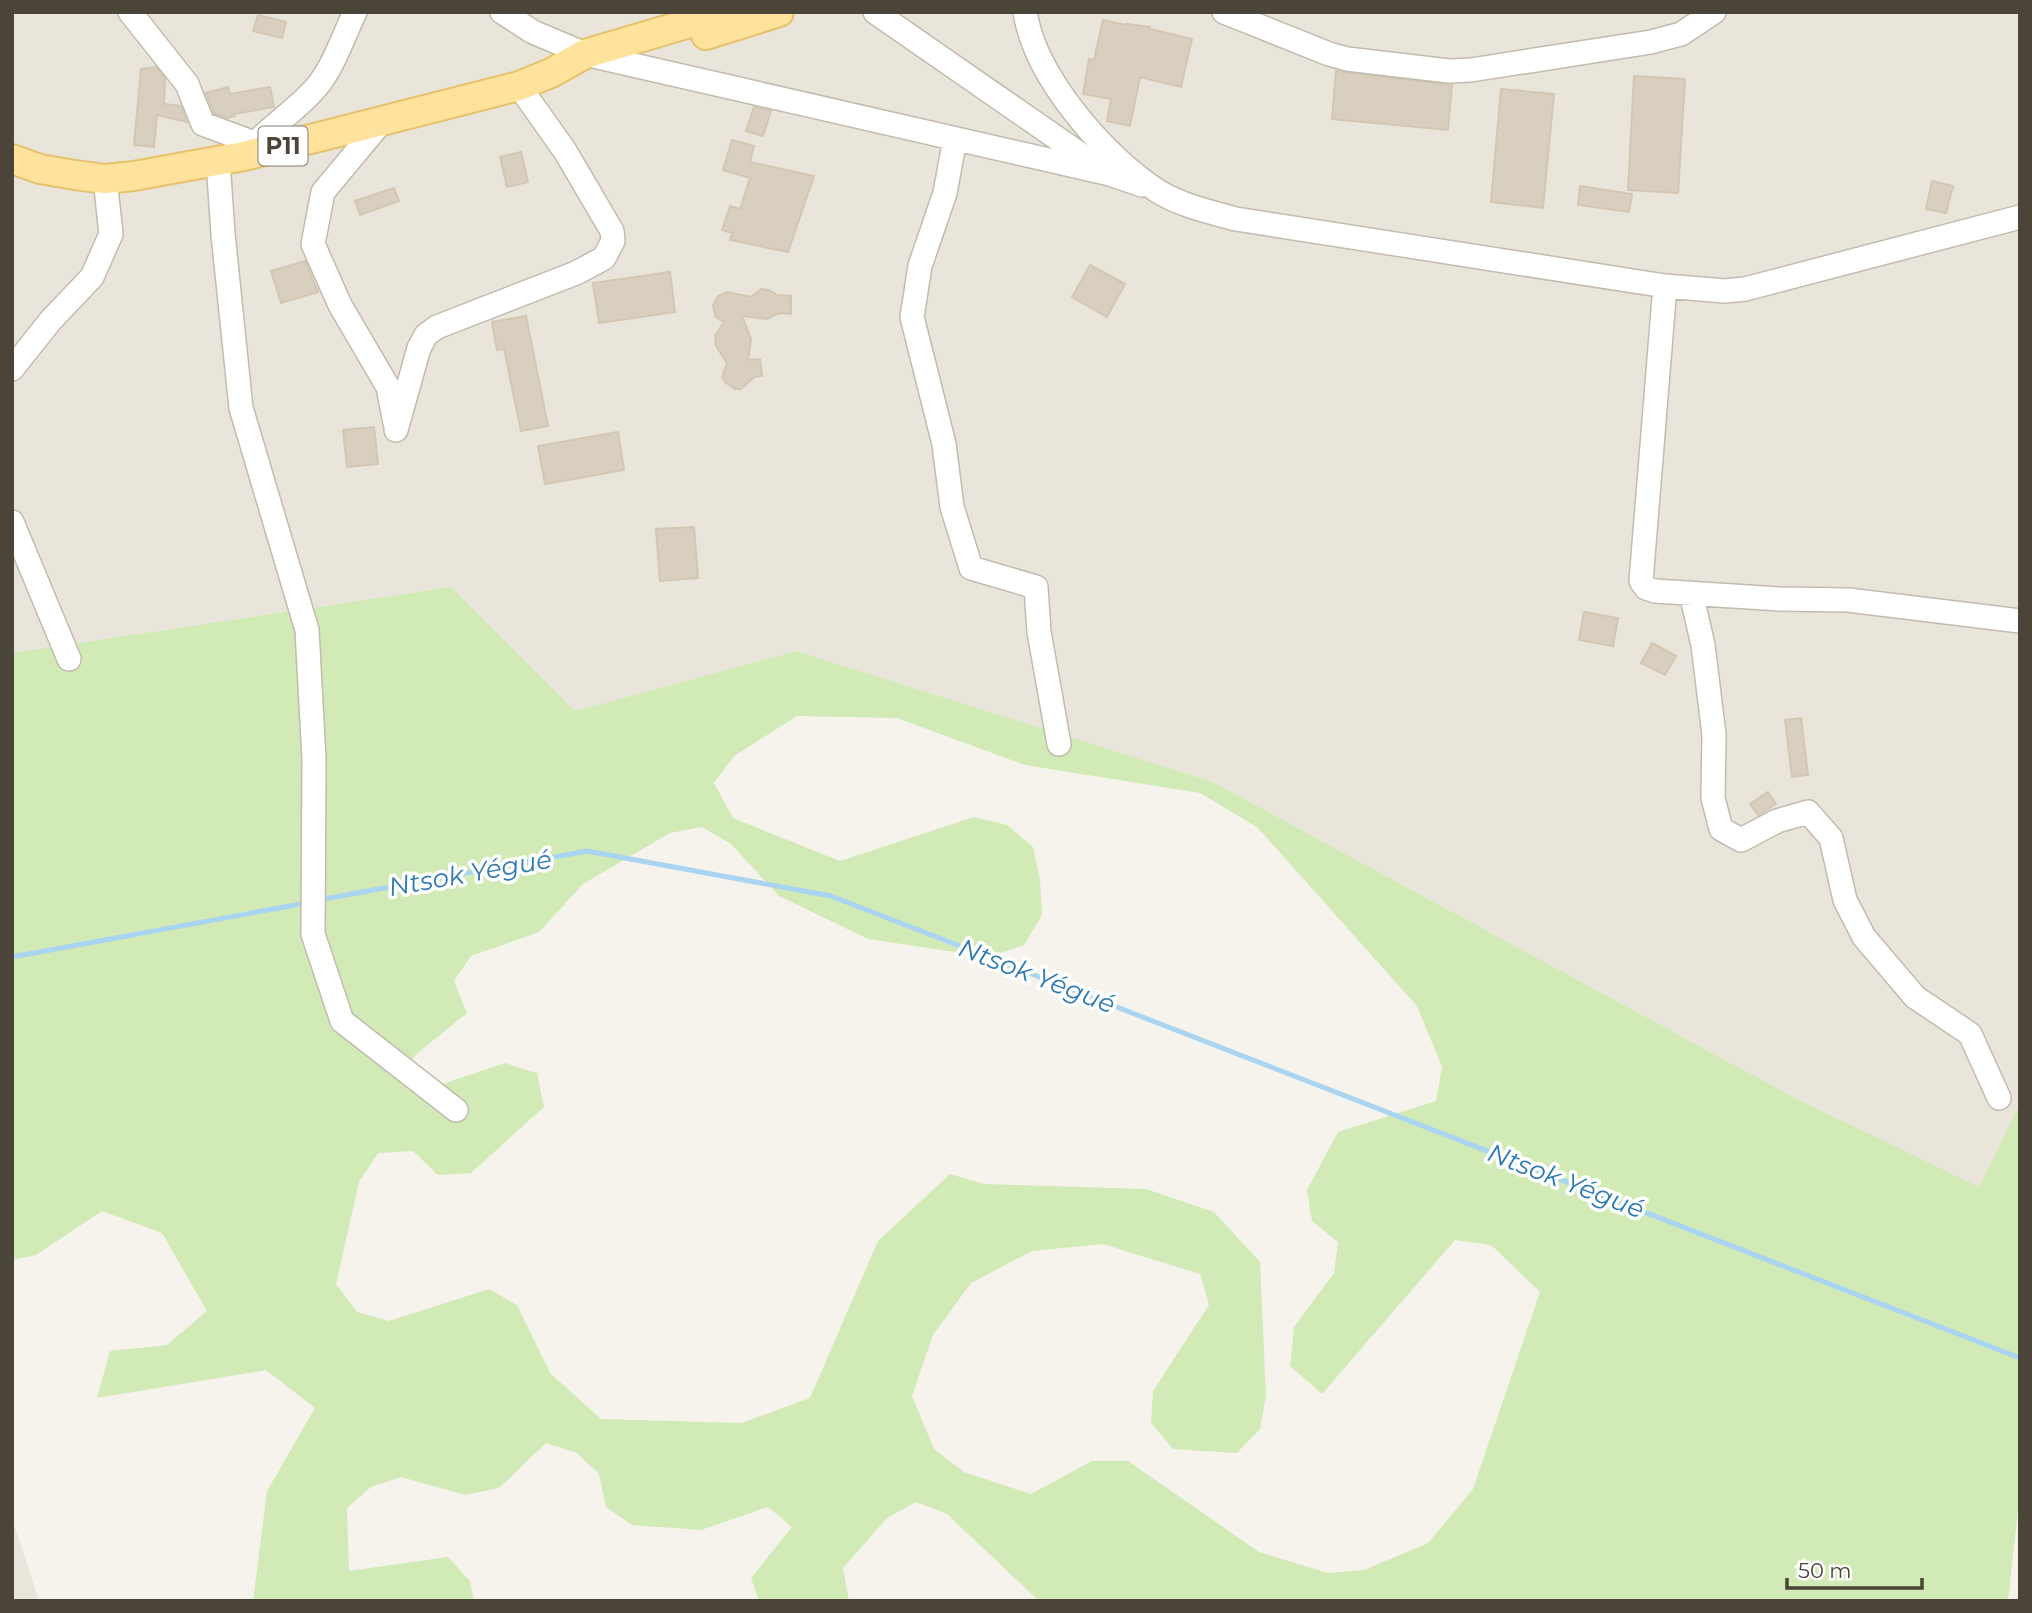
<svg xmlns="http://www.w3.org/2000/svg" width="2032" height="1613" font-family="Montserrat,sans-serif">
  <rect width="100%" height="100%" fill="#f6f3ec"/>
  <path fill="#eae5da" d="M12,12H2020V1103L1979,1188L1797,1099L1213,782L796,651L575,711L451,587L12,653Z
    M12,1518L39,1601H12Z"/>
  <path fill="#d2eab5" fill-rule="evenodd" d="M451,587L575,711L796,651L1213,782L1797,1099L1979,1187L2020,1103V1492L2008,1601H1039L947,1514L916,1502L887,1518L843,1568L849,1601H759L751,1578L792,1527L768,1507L701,1530L632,1525L606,1507L599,1474L577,1453L546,1443L499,1488L465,1495L401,1477L371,1487L347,1508L349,1571L448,1557L470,1581L474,1601H253L267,1491L315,1408L266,1370L97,1398L110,1351L167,1345L207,1311L162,1233L102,1211L36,1255L12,1260V653ZM797,716L897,718L1025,765L1200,793L1257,827L1417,1006L1442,1067L1436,1101L1338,1132L1307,1190L1312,1221L1338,1242L1334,1273L1294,1327L1290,1366L1322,1394L1455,1240L1491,1245L1540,1292L1473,1489L1428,1543L1364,1570L1328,1573L1259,1552L1128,1461H1092L1031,1494L964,1472L934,1449L912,1396L933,1335L971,1283L1032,1251L1103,1244L1200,1274L1209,1305L1153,1391L1151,1423L1173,1449L1237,1453L1260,1429L1266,1396L1260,1262L1214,1212L1146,1189L984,1184L950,1174L878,1241L810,1398L741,1423L601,1419L550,1373L517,1305L489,1289L389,1321L357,1312L336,1284L359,1182L378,1153L413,1151L438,1175L471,1173L544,1107L537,1073L505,1063L437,1086L401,1085L415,1055L467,1013L454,981L471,956L539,932L583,884L670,833L702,827L731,844L779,896L868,939L988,957L1024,945L1042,915L1040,880L1033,847L1007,825L974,817L840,861L733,818L714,783L734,756Z"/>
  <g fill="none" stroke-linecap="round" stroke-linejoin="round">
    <path stroke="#a9d4f2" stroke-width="5" d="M319,900L587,851L831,896L2020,1358
      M12,957L306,903"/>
  </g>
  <path fill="#d8cfc1" stroke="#d3c7b4" stroke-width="2" d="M258,15L286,22L282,38L253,31Z
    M1103,20L1126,25V24L1150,27V29L1192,39L1181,87L1140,77L1130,126L1107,121L1111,99L1083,94L1089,59L1094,60Z
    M156,67L165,78L164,104L181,106L187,122L157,115L154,147L134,145L141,69Z
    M1336,71L1452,85L1448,130L1332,119Z
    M1634,76L1685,79L1678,193L1628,190Z
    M228,87L230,94L270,87L274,107L234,114L235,116L227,118L214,113L206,93Z
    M1501,89L1554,94L1543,208L1491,202Z
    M754,107L771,111L763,136L746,131Z
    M732,140L754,146L750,162L814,176L788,252L730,240L732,233L722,230L730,206L740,209L750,178L723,170Z
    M521,152L528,182L507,187L500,157Z
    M1932,181L1953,186L1946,213L1926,209Z
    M1580,186L1632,194L1629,212L1578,205Z
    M394,188L399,201L360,215L355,201Z
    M305,261L318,292L281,303L271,271Z
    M1090,265L1125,284L1107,317L1072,297Z
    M670,272L675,312L599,323L593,283Z
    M761,289L769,290L777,295L791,296V314L779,313L767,319L742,316L751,339L748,360L760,359L762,376L754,377L741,389H735L725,382L722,377L727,363L716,346L715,336L724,322L716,317L713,306L718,296L727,292L751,297Z
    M526,316L548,426L521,431L504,349L497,350L492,322Z
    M374,427L378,464L347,467L343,430Z
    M618,432L624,470L545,484L538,446Z
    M694,527L698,578L660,581L656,529Z
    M1584,612L1618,618L1613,646L1579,640Z
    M1652,643L1676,656L1665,675L1641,663Z
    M1801,718L1808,775L1792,777L1785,720Z
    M1768,792L1776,804L1758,815L1750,804Z"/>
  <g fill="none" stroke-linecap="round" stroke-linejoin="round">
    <g stroke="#c2bbae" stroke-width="26">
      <path id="minor" d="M130,12L187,84L203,124L254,143
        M502,12L533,32L585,54L1110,174L1142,185
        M875,12L1100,168
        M1025,12C1035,77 1102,153 1156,190C1179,205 1210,212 1236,219L1665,286L1725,291L1745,289L2020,217
        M1224,12L1329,54L1347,59L1449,71L1471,70L1651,42L1681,34L1714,12
        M383,120L323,192L313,244L340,305L388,387L395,423
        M955,139L945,193L920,266L912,317L944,444L952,507L971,568L1036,587L1039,632L1059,744
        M245,154C264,131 290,115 310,94C332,73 342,39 355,12
        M218,161L223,234L241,408L307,630L314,759L313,934L342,1021L456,1110
        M1665,286L1641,581L1646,588L1655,591L1780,599L1848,600L2020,621
        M12,369L51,320L92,277L111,234L105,179
        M396,430L419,348L426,335L437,327L576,273L604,258L613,241L612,231L565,151L519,86
        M12,522L69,659
        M1691,593L1703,645L1714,735L1713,798L1721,829L1741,840L1777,821L1808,812L1831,838L1845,900L1864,937L1915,997L1970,1034L1999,1098"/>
    </g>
    <g stroke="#e6c16a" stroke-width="32">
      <path id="major" d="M706,35L779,12
        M12,159L40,169L75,175L105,179L134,176L244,156L519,86L551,73L585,54L727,12"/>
    </g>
    <use href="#minor" stroke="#fff" stroke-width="23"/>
    <use href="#major" stroke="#ffe39c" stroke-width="28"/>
  </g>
  <g text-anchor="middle" stroke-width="7" stroke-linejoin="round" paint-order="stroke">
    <rect fill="#fff" stroke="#817c74" stroke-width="2" x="258.5" y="126.5" width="49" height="39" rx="5"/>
    <g font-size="23" font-weight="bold" fill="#4b4439">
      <text x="283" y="154">P11</text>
    </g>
    <g font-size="26" font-style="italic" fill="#2e7ab2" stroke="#fff">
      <text transform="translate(470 873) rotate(-10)" y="9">Ntsok Yégué</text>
      <text transform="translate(1037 976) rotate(21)" y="9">Ntsok Yégué</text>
      <text transform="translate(1566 1181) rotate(21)" y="9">Ntsok Yégué</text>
    </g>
  </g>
  <rect width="2032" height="1613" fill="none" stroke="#4b4439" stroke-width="28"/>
  <path d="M1787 1578v10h135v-10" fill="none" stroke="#4b4439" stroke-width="3.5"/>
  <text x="1798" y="1578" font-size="21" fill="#4b4439" stroke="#ffffff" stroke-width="5" paint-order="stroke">50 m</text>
</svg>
